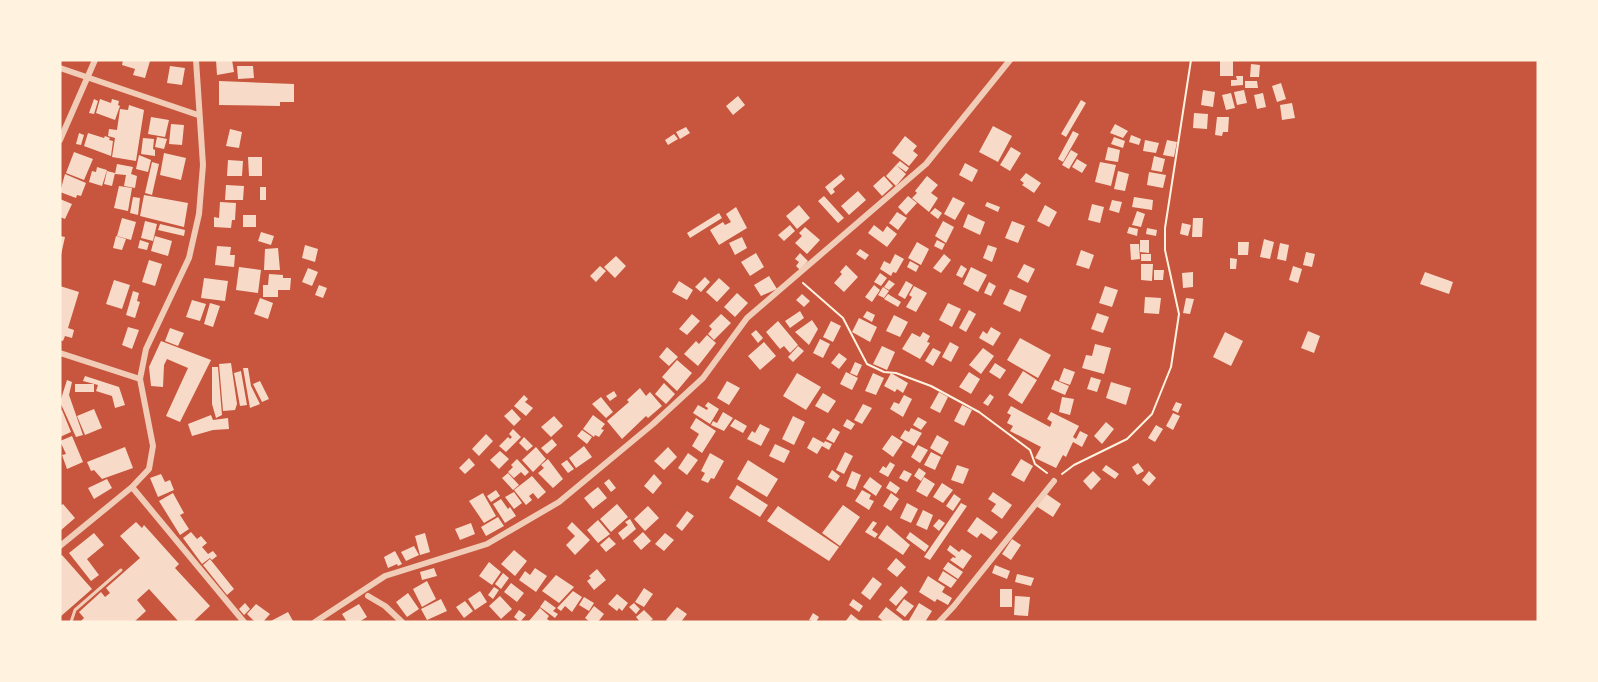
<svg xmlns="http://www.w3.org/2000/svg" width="1598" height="682" font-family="'Exo 2',sans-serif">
  <rect width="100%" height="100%" fill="#c8553d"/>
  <path fill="#f7dbc8" d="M123,60L150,61L145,78L133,75L135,69L122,65Z
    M216,60H232L234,72L217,75Z
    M1220,60H1233V76H1220Z
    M1251,64L1260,65L1259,77H1250Z
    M170,66L185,68L182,85L167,83Z
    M237,66H253L254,78L238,79Z
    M1236,76H1243V85L1231,86V80H1237Z
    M219,81L294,84V102H280V106L219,105Z
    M1245,81H1257L1258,88H1245Z
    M1281,83L1286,99L1277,102L1272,86Z
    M1203,90L1215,92L1213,107L1201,105Z
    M1244,90L1247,103L1237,105L1234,92Z
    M1231,93L1235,108L1226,110L1222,95Z
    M1263,93L1266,107L1257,109L1254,95Z
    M738,96L745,105L733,115L726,106Z
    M94,99L98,101L94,114L89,113Z
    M100,99L111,103L112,99L119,101L118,105L120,106L115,120L96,113Z
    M1081,100L1086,103L1066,137L1061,134Z
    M1292,103L1295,118L1282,120L1280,105Z
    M129,105L144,110L136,161L112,157L115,138L108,136L109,129L117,130L120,109L128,110Z
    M1194,113L1208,114L1207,129L1193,128Z
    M151,117L169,120L165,137L148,134Z
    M1217,117H1229L1228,132H1223L1222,136L1215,135Z
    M171,124L184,125L182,145L169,144Z
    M1115,124L1128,131L1123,138L1110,133Z
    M993,126L1012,136L998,162L979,152Z
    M686,127L690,133L680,139L676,132Z
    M230,129L242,132L239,148L226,146Z
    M1073,131L1079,134L1063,162L1058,159Z
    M79,133L84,135L81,145L76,144Z
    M88,133L104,138L105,136L110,138L109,140L113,141L111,156L84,146Z
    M674,134L678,139L668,145L665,140Z
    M1131,135L1141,139L1139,145L1129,142Z
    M905,136L917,146L913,151L918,155L909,166L892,153Z
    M157,137L167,139L164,149L155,147Z
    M1114,137L1125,141L1123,148L1111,144Z
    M143,138L154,139L153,149L155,150V156L141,154Z
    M1145,140L1159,143L1156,153L1143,151Z
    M1167,140L1177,142L1174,157L1163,155Z
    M1011,147L1021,153L1010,171L1000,165Z
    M1108,147L1120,150L1118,162L1105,160Z
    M1071,150L1078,154L1069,169L1062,165Z
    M74,152L93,159L84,180L66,173Z
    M164,153L186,158L181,180L160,175Z
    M139,155L151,160L148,172L136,169Z
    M1154,156L1165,159L1162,172L1151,170Z
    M248,157H262V176H249Z
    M1077,159L1087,165L1082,173L1072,167Z
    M228,160L243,161L242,176H227Z
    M900,161L909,168L906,172L896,165Z
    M152,162L159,164L152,195L145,193Z
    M1100,162L1116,165L1111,186L1095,182Z
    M965,163L978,170L972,182L959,175Z
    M117,164L133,167L131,174L137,176L135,188L124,186L126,175L115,174Z
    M896,165L906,174L896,186L886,176Z
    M97,167L107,170L102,186L89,182L92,171L96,172Z
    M107,171L115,173L112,186L104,184Z
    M1118,171L1129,174L1125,191L1114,189Z
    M1149,172L1166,175L1163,188L1147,185Z
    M1026,173L1041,183L1034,193L1022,185L1024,183L1020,180Z
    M65,174L86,183L81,196L77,195L76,198L60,192Z
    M841,174L845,179L833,189L835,192L831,195L825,187Z
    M884,176L893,186L882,196L873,186Z
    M927,176L938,185L931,193L938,198L929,212L912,198L917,193L915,191Z
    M226,185L244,186L243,200H225Z
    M119,186L132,188L128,211L114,208Z
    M260,187H266V200H260Z
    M858,191L866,200L849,215L841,206Z
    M144,195L188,203L184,227L140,216Z
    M824,196L844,218L838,223L818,201Z
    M908,196L917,203L906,215L898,207Z
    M133,197L140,198L138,215L130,213Z
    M953,197L965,203L955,220L944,214Z
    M1134,197L1153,200L1152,210L1132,207Z
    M60,199L72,204L65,219L60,217Z
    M1112,200L1122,202L1119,213L1109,210Z
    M220,202L236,203L235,220H232L231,228L214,227V217L219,218Z
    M987,202L1000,207L998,212L985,206Z
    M1092,204L1104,207L1100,223L1088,220Z
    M799,205L810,218L797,229L786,216Z
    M1045,205L1057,212L1049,227L1037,221Z
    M736,207L747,228L719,245L710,230L723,222L725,225L731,222L726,214Z
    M935,208L942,213L938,219L930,213Z
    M1137,211L1145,214L1141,227L1132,225Z
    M897,212L907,218L898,230L889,223Z
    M719,213L722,218L690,238L687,233Z
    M968,214L985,222L980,235L963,227Z
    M243,215H256V227H243Z
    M122,218L136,222L131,240L117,236Z
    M1193,218H1203L1202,237H1192Z
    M145,221L157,224L153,241L141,238Z
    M943,221L954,227L946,243L935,236Z
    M1012,221L1025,226L1018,243L1005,238Z
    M1182,223L1191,225L1188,236L1180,234Z
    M160,224L185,230L184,236L158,230Z
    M790,225L795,231L784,241L778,235Z
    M874,225L883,232L887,226L897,234L887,247L868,233Z
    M805,227L820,240L807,254L795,243L802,236L799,233Z
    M1129,227L1138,229L1137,236L1127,233Z
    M1147,228L1157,230L1156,236L1146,234Z
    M261,232L274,236L271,245L258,241Z
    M60,236L65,237L61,255H60Z
    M116,236L126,239L122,250L113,248Z
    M155,236L172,241L168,256L151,251Z
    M742,237L747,248L735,255L729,243Z
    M1264,239L1274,242L1270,259L1260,257Z
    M140,240L149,243L147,250L138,248Z
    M937,240L945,244L942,250L934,246Z
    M1140,240H1149V253L1140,252Z
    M917,242L929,249L921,265L908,258Z
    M1238,242H1249L1248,255H1238Z
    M1280,243L1289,245L1286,261L1277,259Z
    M1130,244H1139L1140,259L1131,260Z
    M305,245L318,249L315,262L302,258Z
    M988,245L997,248L992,262L983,258Z
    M217,246L231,247L230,255H235L234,267L215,265Z
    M278,248L280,270H264L265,249Z
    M860,249L869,255L865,260L856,254Z
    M1081,250L1094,255L1089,269L1076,265Z
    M1306,252L1315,254L1312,267L1303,265Z
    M756,253L764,267L750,276L741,262Z
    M800,253L808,261L800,270L796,266L799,262L795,259Z
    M895,254L904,259L896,273L893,272L891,276L880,269L884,261L890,264Z
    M944,254L951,260L941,273L933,268Z
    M1141,254H1151V261H1141Z
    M616,256L626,266L615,278L604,267Z
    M1230,258L1237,259L1236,269H1230Z
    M149,260L162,264L155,286L142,282Z
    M910,261L919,266L916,272L907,267Z
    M1024,264L1035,269L1028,283L1017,277Z
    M1141,264H1153L1152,281L1141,280Z
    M846,265L858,277L844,292L834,283L842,274L840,272Z
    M961,265L967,269L962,278L956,275Z
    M600,266L606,271L596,282L590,276Z
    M1293,266L1302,269L1298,283L1289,280Z
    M239,267L261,270L258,293L236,290Z
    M971,267L987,275L978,292L963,284Z
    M308,268L318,272L312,286L302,282Z
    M1154,270H1164L1163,280H1154Z
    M1193,272V287L1183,288L1182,273Z
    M1425,272L1453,282L1449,294L1420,284Z
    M880,273L887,278L881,286L874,282Z
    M269,274L283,275V278H291L290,290H278V297H263V285H268Z
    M769,276L777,289L761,296L754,285Z
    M705,277L710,282L701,292L695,287Z
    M204,278L228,281L225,301L201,298Z
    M719,278L730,288L717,302L706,292Z
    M114,280L130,285L122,309L106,304Z
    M889,280L895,284L889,290L884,287Z
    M679,281L693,290L687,300L672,292Z
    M906,281L913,285L905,299L898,295Z
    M989,282L996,286L991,296L984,293Z
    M319,285L327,288L323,298L315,295Z
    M874,285L880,290L872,302L865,297Z
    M60,286L79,292L68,328L74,330L72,338L65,336L63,341L60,340Z
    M914,286L927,293L916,312L906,307L912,297L909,295Z
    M1105,286L1118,290L1112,307L1099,303Z
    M883,287L889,291L884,298L878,295Z
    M1010,289L1027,296L1020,312L1003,304Z
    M133,291L139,293L137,301L140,302L135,318L126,315Z
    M737,293L748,303L735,317L724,307Z
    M802,294L810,301L804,307L796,300Z
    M888,294L901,302L898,307L884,299Z
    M1145,297L1161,298L1159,314L1144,313Z
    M260,298L273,303L268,319L254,314Z
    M1186,298L1194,299L1190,314L1183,313Z
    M192,300L206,304L200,321L186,317Z
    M210,303L220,306L213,327L204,324Z
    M948,303L961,309L952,327L939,320Z
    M969,310L976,314L966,332L959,328Z
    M800,311L804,318L790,328L785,321Z
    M867,311L875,315L872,322L863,317Z
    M1097,313L1109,317L1103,333L1091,329Z
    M692,314L700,321L687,335L679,329Z
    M721,314L731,323L714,340L708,334L712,329L709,326Z
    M894,315L908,322L900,337L886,331Z
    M859,318L877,327L870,342L852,332Z
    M812,320L818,329L809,345L795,332Z
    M778,321L798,345L790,353L784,346L780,349L766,332Z
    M831,321L841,326L833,342L823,337Z
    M128,327L139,330L132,349L122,345Z
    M991,327L1001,333L993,346L979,338L983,331L987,334Z
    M170,328L184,333L178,346L165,341Z
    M756,330L763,338L758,343L751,334Z
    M1308,331L1320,336L1314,353L1301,348Z
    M923,332L930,336L927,342L930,343L920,359L902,349L912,333L920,337Z
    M1225,332L1243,341L1231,366L1213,357Z
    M707,335L716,343L698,366L684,354L696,341L699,344Z
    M1020,338L1051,355L1038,378L1007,360Z
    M820,339L830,344L823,358L813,353Z
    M161,341L211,360L180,422L166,416L188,368L167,359L164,365L163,387L151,386L149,367Z
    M764,342L776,356L760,370L748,356Z
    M950,342L959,347L951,362L942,357Z
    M1095,344L1111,348L1104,374L1082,368L1086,355L1092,356Z
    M798,346L804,351L793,362L788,357Z
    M882,346L895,352L887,370L873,364Z
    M667,347L678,357L669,366L659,357Z
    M933,348L941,352L933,366L925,361Z
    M983,348L994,356L981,374L969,365Z
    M839,353L847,359L839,369L831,363Z
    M677,360L692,373L677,391L662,377Z
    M855,362L862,365L857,376L850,373Z
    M231,363L237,404L235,410L223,411L219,364Z
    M995,363L1006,370L1000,379L989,372Z
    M212,367H218L222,415L216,418L212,404Z
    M243,368H248L251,386L260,404L250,408Z
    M1064,368L1075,372L1070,385L1059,381Z
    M241,371L247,405L240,406L234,373Z
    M1023,371L1037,380L1022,404L1008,395Z
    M846,372L858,378L852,390L840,384Z
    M969,372L980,379L971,394L959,387Z
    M797,373L821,387L806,410L783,396Z
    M873,373L884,378L876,395L865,391Z
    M891,373L908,383L903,393L897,389L895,392L884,386Z
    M85,376L119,387L125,405L115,408L112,396L96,391L98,385L83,381Z
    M1091,377L1101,380L1097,392L1087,389Z
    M67,380L72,382L69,395L83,435L76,437L60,402Z
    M1055,380L1069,386L1065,395L1051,389Z
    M260,381L269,399L262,402L253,384Z
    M727,381L740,388L729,405L717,398Z
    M1111,382L1131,388L1126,405L1106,398Z
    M664,383L675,394L666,404L655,394Z
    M75,384H94V392H75Z
    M640,388L646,396L650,392L662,406L648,418L646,416L622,439L607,421L629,402L627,400Z
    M614,391L617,396L610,401L606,396Z
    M939,392L948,397L940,413L930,408Z
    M823,393L836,401L828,413L815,406Z
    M990,394L994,397L988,406L983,403Z
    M524,395L528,399L525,402L533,408L526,416L514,406Z
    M904,395L912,399L903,417L890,409L894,402L899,404Z
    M601,397L613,412L606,418L592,404Z
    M1062,397L1074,399L1070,415L1059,412Z
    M708,402L719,409L710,424L693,413L698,405L707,410L708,408L705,406Z
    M1176,402L1182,404L1178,413L1172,410Z
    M863,404L872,408L862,424L854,420Z
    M962,405L972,410L964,426L954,421Z
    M1011,406L1050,427L1052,422L1047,419L1051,412L1079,426L1073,437L1076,439L1080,431L1088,435L1082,447L1073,442L1066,457L1063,455L1056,468L1035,458L1041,447L1010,431L1013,426L1007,423L1011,415L1007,413Z
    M94,409L102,428L85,435L77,416Z
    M512,409L521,419L514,426L504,416Z
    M62,410L71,432L60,437V411Z
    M723,412L733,418L724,431L711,425L713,421L717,423Z
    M1173,413L1180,416L1173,430L1166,426Z
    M211,415L213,420L228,418L229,429L213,430L192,436L188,424Z
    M593,415L605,424L601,429L604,430L599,437L595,435L594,437L583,429Z
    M554,416L563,426L551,437L541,427Z
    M793,416L805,422L794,445L782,439Z
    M918,417L927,422L921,430L913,425Z
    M696,418L716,431L702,453L692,446L699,434L690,428Z
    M735,419L747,426L743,433L730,426Z
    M847,419L855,424L851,430L843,426Z
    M1106,422L1114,429L1102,444L1094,436Z
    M760,424L770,429L761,446L747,439L752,431L755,433Z
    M1156,425L1163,429L1155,442L1148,438Z
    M833,428L840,432L834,443L826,439Z
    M911,428L922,433L914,446L900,438L905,430L909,432Z
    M513,429L521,437L506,452L499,446L508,437L510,439L512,437L509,434Z
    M582,430L592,437L587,444L577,436Z
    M486,434L493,441L479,456L472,449Z
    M892,435L903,442L893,457L882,449Z
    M937,435L949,442L942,455L930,448Z
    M72,436L83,462L67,469L62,455L66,454L60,441Z
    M524,437L533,446L527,451L519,443Z
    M813,437L824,443L825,441L832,444L829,450L822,446L817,454L807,448Z
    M552,439L557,445L547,454L541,448Z
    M775,444L790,451L784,463L769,456Z
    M918,445L928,450L920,463L911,457Z
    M584,446L592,457L576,468L569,458Z
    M125,447L133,468L102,479L94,470L91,471L87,462Z
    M536,447L546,459L533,472L522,460Z
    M668,447L677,457L664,470L654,461Z
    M500,451L509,459L499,469L490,460Z
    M845,452L853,456L844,474L836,470Z
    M931,452L941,457L935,470L924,465Z
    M688,453L698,460L687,475L678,468Z
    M710,453L724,461L714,479L711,478L708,483L701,480L705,473L701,471Z
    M469,458L475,465L465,474L459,468Z
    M517,459L529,472L525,476L521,472L514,478L508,472L513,467L511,465Z
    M548,459L563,479L553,488L538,473L544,468L541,465Z
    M1021,459L1033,466L1024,482L1011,475Z
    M567,460L574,469L568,473L561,464Z
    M748,460L778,479L767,497L737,479Z
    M890,462L895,465L888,477L879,472L883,466L886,468Z
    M1138,463L1144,471L1137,475L1132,467Z
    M957,465L969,469L963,484L951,480Z
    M1106,465L1119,474L1115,479L1102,470Z
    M919,468L926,473L921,481L914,476Z
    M832,470L840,476L836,482L828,477Z
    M904,470L912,474L907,482L899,478Z
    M852,471L861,475L855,490L846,486Z
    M1093,471L1101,479L1091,490L1083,481Z
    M1149,471L1156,478L1149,486L1142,480Z
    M508,473L519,485L513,490L502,478Z
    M161,474L165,482L170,480L174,490L158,497L150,478Z
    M654,474L662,483L653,494L644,486Z
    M532,476L546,492L538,499L533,493L529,496L532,500L526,505L514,490Z
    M870,477L882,486L876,496L863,487Z
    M924,477L935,484L927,497L916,491Z
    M107,479L112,488L94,499L88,488Z
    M609,479L616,488L611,492L604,483Z
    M890,481L900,488L896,494L886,488Z
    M942,483L953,490L943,503L933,497Z
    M737,485L768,505L760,517L729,498Z
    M598,487L607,498L593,509L584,498Z
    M496,490L500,496L491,502L487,496Z
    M862,490L871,495L869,499L874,501L869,510L855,501Z
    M514,492L522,503L514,509L505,497Z
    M993,492L1012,505L1002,519L991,511L996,504L988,499Z
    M173,493L184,513L180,515L189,529L180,535L159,501Z
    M483,493L496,516L484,523L469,501Z
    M891,493L899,499L891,511L883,506Z
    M1045,493L1061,504L1053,517L1036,506Z
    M954,494L961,499L953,511L946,506Z
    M501,499L508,509L510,507L516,516L505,523L493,504Z
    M907,503L918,509L911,523L900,518Z
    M961,503L967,506L930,560L924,557Z
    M63,504L75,518L60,531V506Z
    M617,504L628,517L611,532L600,519Z
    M843,505L860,517L840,546L822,533Z
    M648,506L659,518L645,531L634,519Z
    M778,506L839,547L829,561L767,521Z
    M923,510L933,515L927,530L916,525Z
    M687,511L694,516L682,531L676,526Z
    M498,517L504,526L486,536L481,527Z
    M977,517L998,532L991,540L981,533L977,538L967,531Z
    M630,519L636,529L623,540L618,533L628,525L625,522Z
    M939,519L945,523L939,531L933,526Z
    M598,520L610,534L598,543L587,530Z
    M873,521L877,523L872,530L878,534L875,538L865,532Z
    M136,522L142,528L144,525L179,564L175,568L210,606L193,622H179L149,589L137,600L146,611L134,622H80L84,618L79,612L101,592L105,597L110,593L106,588L140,558L120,536Z
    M572,522L590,540L575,555L566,545L575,536L567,528Z
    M471,523L475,534L460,540L455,529Z
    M887,525L910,545L903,555L878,538Z
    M191,532L197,539L201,536L207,543L202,547L208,554L213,551L217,556L212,560L210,558L202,564L183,538Z
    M643,532L651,541L641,550L633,541Z
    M910,532L929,546L925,552L906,538Z
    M94,533L104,545L87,559L99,575L91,581L69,553Z
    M425,533L430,552L420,555L415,536Z
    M665,533L674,540L664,551L655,544Z
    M609,537L616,544L606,552L600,545Z
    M1012,539L1021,545L1011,560L1002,554Z
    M950,545L959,552L962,549L972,556L963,569L950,560L953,557L955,558L956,557L947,550Z
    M414,546L419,555L406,561L401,552Z
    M514,550L527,561L515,576L501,564Z
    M395,551L402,564L398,566L397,564L388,568L384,557Z
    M62,555L92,589L60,617V557Z
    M896,558L906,567L897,577L887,569Z
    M210,559L234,589L227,595L203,565Z
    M489,562L501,572L492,585L479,576Z
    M948,562L963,572L958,579L943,569Z
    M995,565L1010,571L1007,579L992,573Z
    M434,568L437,576L422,580L420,572Z
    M535,568L547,576L536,592L519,580L525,571L530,575Z
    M597,569L606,580L594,590L587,581L591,578L589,576Z
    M943,571L957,580L951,588L938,580Z
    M503,573L509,578L501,589L495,584Z
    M1017,574L1034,578L1031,586L1015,582Z
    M556,575L574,587L559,603L542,591Z
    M928,576L945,587L942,592L952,598L948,605L937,599L935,602L919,592Z
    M873,577L882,584L870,600L861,593Z
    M427,581L436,599L422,607L413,589Z
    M511,583L524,593L517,602L504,592Z
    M901,586L908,592L896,606L889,600Z
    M494,587L499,590L493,599L488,595Z
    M644,588L653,594L644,607L635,602Z
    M1000,589H1012V607H1000Z
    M480,591L487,602L475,610L468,599Z
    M573,591L582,597L572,612L565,606L561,611L557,608Z
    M408,593L419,609L407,617L396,602Z
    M617,594L628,603L622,611L619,608L617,611L608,604Z
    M500,596L512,609L501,619L489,606Z
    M1015,596L1030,597L1028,616L1014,615Z
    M584,597L594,603L589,611L579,605Z
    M441,599L447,611L427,620L421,609Z
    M853,599L863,606L859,612L849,605Z
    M904,599L914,606L905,617L896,610Z
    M545,600L556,608L553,611L558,614L555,618L540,607Z
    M465,601L473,611L464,618L456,607Z
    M245,603L250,609L244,615L239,609Z
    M634,603L640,609L636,614L629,607Z
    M919,603L932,611L925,622H908Z
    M256,604L270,614L263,622H255L247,614Z
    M359,604L367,617L359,622H347L342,614Z
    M594,606L604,614L598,622H590L585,618Z
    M677,607L687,614L681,622H668L666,620Z
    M886,607L903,620L901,622H884L878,617Z
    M540,608L549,616L547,619L551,622H528Z
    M519,610L526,615L520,622L514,617Z
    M644,610L653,619L649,622H640L636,617Z
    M288,612L293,621L269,622Z
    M813,613L819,617L816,622L809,620Z
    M851,614L861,622H845Z"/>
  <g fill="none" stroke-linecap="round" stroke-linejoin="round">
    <path stroke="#fff3e0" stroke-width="2" d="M803,283L843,318L867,364L884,372L896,373L931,386L979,412L1030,450L1035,464L1047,473
      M1062,474L1074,465L1127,439L1152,414L1171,367L1179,314L1165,250V228L1191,60"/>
    <path stroke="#f1ccb7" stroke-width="3" d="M71,622L75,610L121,570"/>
    <path stroke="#f1ccb7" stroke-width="6" d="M60,68L198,115
      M60,140L95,60
      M60,353L140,379L153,446L149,469L132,487L60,546
      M140,379L146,349L189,258L199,214L203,165L196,60
      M132,487L244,622
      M368,596L385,606L402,622
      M315,622L385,576L487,544L559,502L653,424L703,378L747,318L926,164L1010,60
      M939,622L954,606L1054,481"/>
  </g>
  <rect width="1598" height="682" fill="none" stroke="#fff3e0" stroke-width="123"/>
</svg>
